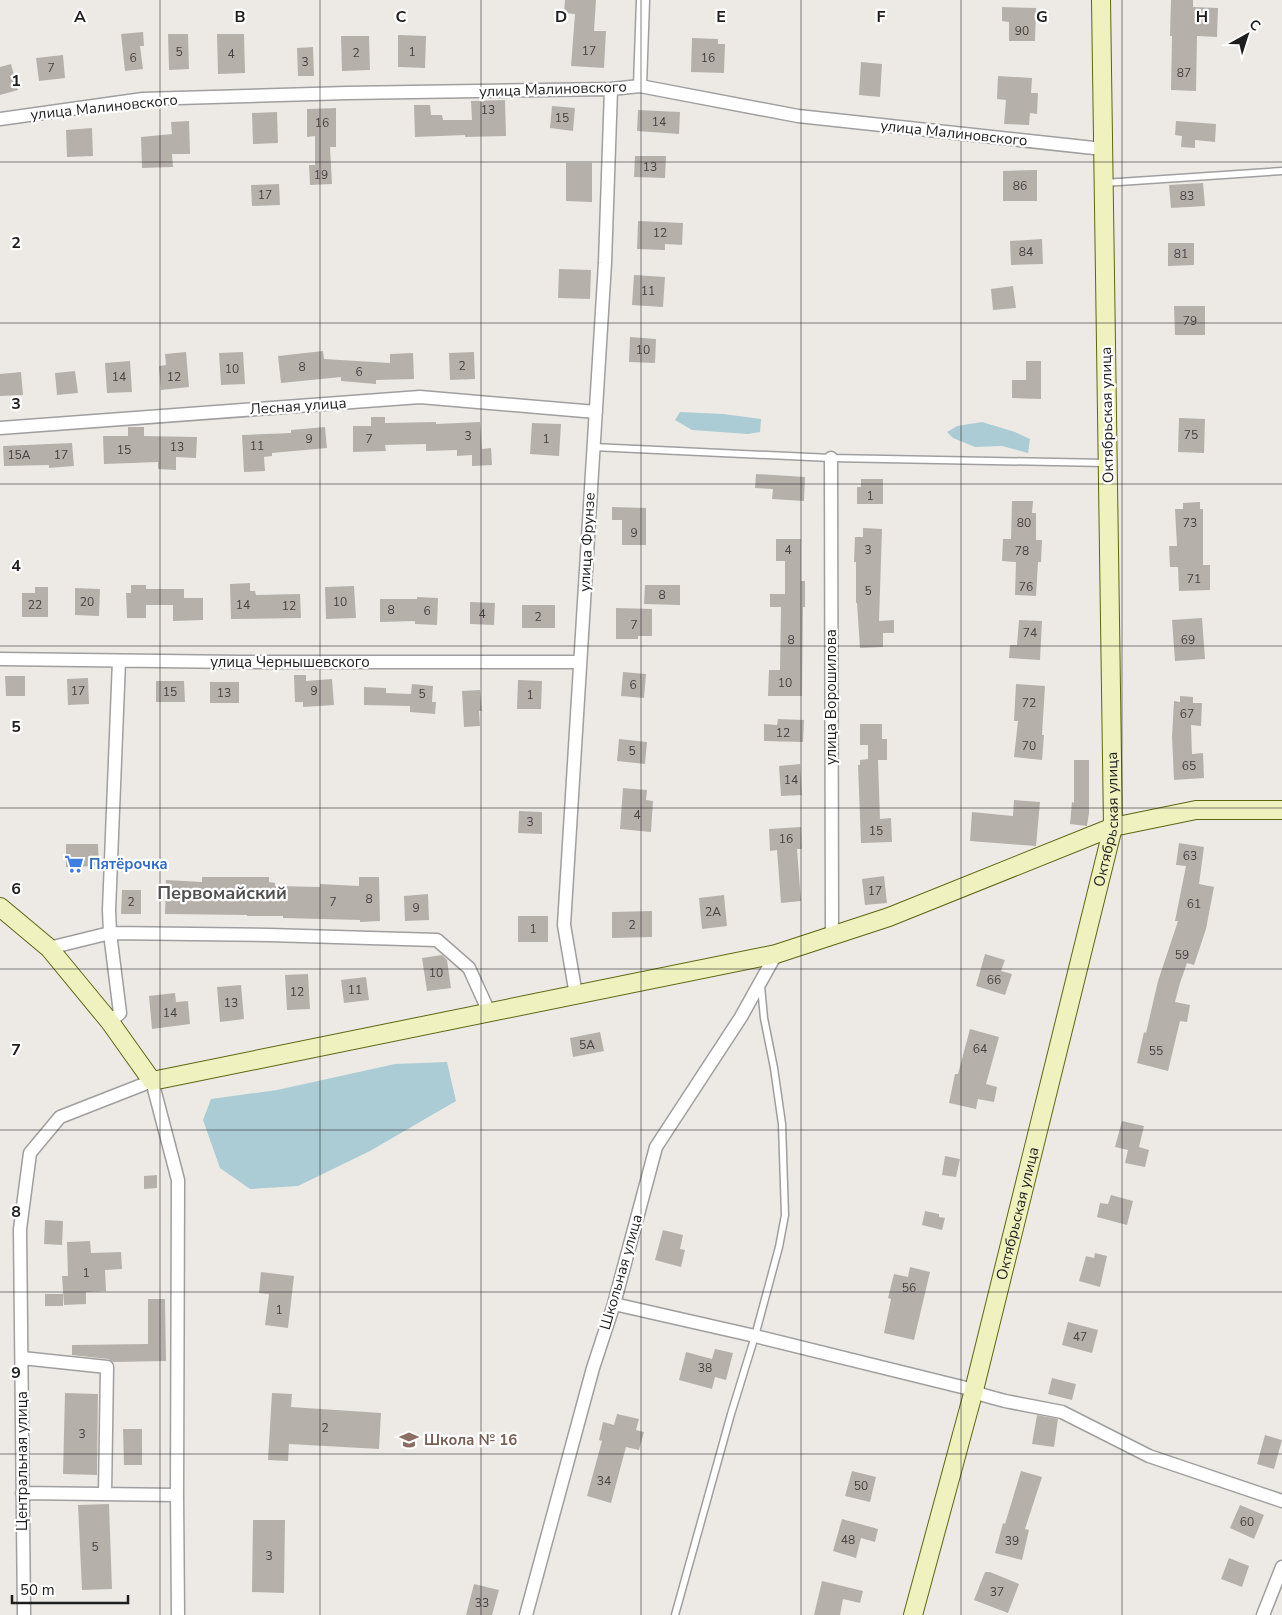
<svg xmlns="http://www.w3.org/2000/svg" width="1282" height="1615" font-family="'Nunito Sans',sans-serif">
  <rect width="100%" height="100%" fill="#edeae5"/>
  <path fill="#abccd5" d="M680,412L723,414L761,419L760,432L748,434L692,430L675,420Z
    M982,422L1015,432L1030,439L1028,453L1002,446L975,447L953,438L947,432L957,426Z
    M447,1062L456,1101L370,1151L298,1186L250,1189L220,1168L203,1120L211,1099L277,1090L395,1064Z"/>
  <path fill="#b6b0ab" d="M565,0H596L594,31H606L604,68L571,66L575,14L564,13Z
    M1171,0H1193V7L1218,8L1217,37L1197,36L1196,91L1171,90L1172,36H1170Z
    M1002,7L1036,8L1035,41H1009V22L1002,21Z
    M143,32L144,46H140L143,69L125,71L121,34Z
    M168,34H188L189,69L169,70Z
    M217,34H244L245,73L218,74Z
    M398,35L426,36L425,68L398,67Z
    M341,36H369L370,70L342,71Z
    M692,38L718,39V44H725L724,73L691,72Z
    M313,47L314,76H298L297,48Z
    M63,55L65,78L39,81L36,58Z
    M861,62L882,64L880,97L859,95Z
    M11,64L18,90L0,95V67Z
    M998,76L1032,78L1031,93H1038L1037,114L1030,113L1029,125L1004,124L1006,100L997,99Z
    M505,100L506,136L465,137V135L415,137L414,105H430L431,115H442L443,120H472L471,101Z
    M552,106L575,108L573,131L550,128Z
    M336,108V147H330L332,184L310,185L309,165H315V136L307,137V109Z
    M638,110L680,112L679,134L637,131Z
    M277,112L278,143L253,144L252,113Z
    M189,121L190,154H172L173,167L142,168L141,137L172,134L171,122Z
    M1176,121L1216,124L1215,142L1195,140V148L1181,147L1182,136L1175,135Z
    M92,128L93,156L67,157L66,130Z
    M635,156H666L665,178L634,177Z
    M566,163H592V202L566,201Z
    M1037,170V201H1003V171Z
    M1203,183L1205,206L1171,208L1169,185Z
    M279,184L280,205L252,206L251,185Z
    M638,221L683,223L682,245L665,244V250L637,249Z
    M1042,239L1043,264L1011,265L1010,241Z
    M1168,243H1194V265L1168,266Z
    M559,269L591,270L590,299L558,298Z
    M634,275L665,277L663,307L632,305Z
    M1013,286L1016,308L993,310L991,289Z
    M1174,306H1205V335H1175Z
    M630,337L656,339L655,363L629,362Z
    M323,351L324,359L390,363V354L413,353L414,379L376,380V384L341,381V377L281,383L278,356Z
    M186,352L189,387L161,390L159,366L166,365L165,354Z
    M243,352L245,384L221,385L219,353Z
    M474,352L475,379L450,380L449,353Z
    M130,361L132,392L107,393L105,363Z
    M1026,361H1041V399L1012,398V380H1026Z
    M75,371L78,393L57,395L55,373Z
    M21,372L23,395L0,396V374Z
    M371,417H385V423L436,422V424L480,422L482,449L491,448L492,465L472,466V455L457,456V450L426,451V444L385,445L386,451L353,452V426H371Z
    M1179,418L1205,419L1204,453L1178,452Z
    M532,423L561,424L559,456L530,454Z
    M128,427H144V436L197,437L196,458L176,457V470L158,469V462L104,464L103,436H128Z
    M325,427L327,448L272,453V456L264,457L265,471L244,472L242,435L291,433V430Z
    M72,443L74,466L49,468V465L4,466L3,446Z
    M756,474L805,477L804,501L772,499L773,489L755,488Z
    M861,479H883V504H857V487H861Z
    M1012,501H1033L1032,513H1036V540H1042L1041,562H1038L1036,596L1015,595L1016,562L1002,561L1003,539H1011Z
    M1200,502V509H1203V565H1210V590L1179,591L1178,567H1170L1169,546H1177L1175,509H1183V503Z
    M612,507L646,508V545H622V520H612Z
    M863,528L882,529L879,621L894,620V633H883V647L860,648L857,603H856V562H854L855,537H863Z
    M776,539H801V581H805V607H803L802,696H768L769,670H780L781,607H770V594H785V561H776Z
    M250,583V591H255L256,595L300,594L301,618L231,619L230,584Z
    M131,585H146V589H184V598H203V620L173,621V605H146V618H127L126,593H131Z
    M645,585H680V605L644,604Z
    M354,586L356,618L326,619L325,587Z
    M35,587H48V617H22V593H35Z
    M75,588L100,589L99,616L75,615Z
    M417,597L438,598L437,625L415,624V621L380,622V599H417Z
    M470,602L495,603L494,625L470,624Z
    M522,605H555V628H522Z
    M616,608L652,609V636H638V639H616Z
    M1202,618L1205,659L1175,661L1172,620Z
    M1019,620L1042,621L1040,660L1009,658L1010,645H1017Z
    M623,672L646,674L644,698L621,696Z
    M294,675H306V681L332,679L334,705L303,707V702H295Z
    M5,676H25V696H6Z
    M88,678L89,704L68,705L67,679Z
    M518,680L542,681L541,709H517Z
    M156,681H184L185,702H156Z
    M210,682H239V703H210Z
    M412,684L433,686L432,702H436L435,714L410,712V706L364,705V687L386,688V693L411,694Z
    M1016,684L1045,686L1042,735H1044L1042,760L1014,757L1018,721H1014Z
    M480,690L482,711H479L480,726L464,727L462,691Z
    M1180,696L1193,697V703H1202L1201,726L1191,725L1192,754L1203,753L1204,778L1174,780L1172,736L1174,701L1180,702Z
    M778,719L804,720L803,742L764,741V724L777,725Z
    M860,724H882V739H887V760H878L880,819L891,818L892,842L861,843L858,765H860V760L868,759V745H860Z
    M619,739L647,742L645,764L617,761Z
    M1074,760H1089V813L1087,826L1070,824L1072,802L1074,803Z
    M800,764L802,795L781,796L779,766Z
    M623,788L647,790L646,800L653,801L651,832L620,829Z
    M1014,800L1040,802L1036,846L970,841L972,812L1013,816Z
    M519,811L542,812V834L518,833Z
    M801,827L802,849H797L801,901L781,903L777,850L770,851L769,829Z
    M1179,843L1204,847L1199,884L1214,887L1206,929L1194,965L1187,963L1180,983L1175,1002L1190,1005L1187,1022L1180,1021L1168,1071L1137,1063L1144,1032L1146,1033L1158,981L1178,921H1175L1186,866L1176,865Z
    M66,844H98L99,866L66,867Z
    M884,876L887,903L865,905L862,879Z
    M202,877H269V882L275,883V886L320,887V884L359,886V877H379L380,921L360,922V920L283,918V916H247V915L165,914L166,880L202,882Z
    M122,890H141V914H121Z
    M428,894L429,920L405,921L404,896Z
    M724,895L727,926L702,929L699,898Z
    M652,911V937L612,938V912Z
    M518,916H548V942H518Z
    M985,954L1005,960L1001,971L1012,974L1005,995L976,986Z
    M442,955L447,960L451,988L427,991L422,958Z
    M308,974L310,1009L287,1010L285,975Z
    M366,977L369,1000L344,1003L341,980Z
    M241,985L244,1019L220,1022L217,987Z
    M175,993L176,1002L188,1001L190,1024L152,1029L149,996Z
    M970,1029L999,1037L986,1084L997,1087L994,1102L978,1099L976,1109L949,1103L955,1074H958Z
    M600,1032L604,1051L573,1057L570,1038Z
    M1122,1121L1144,1126L1139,1147L1149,1150L1145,1167L1125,1163L1128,1150L1115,1147Z
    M945,1156L960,1159L956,1177L942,1175Z
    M157,1175V1188L144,1189V1176Z
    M1111,1195L1133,1201L1127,1225L1097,1217L1100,1203L1108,1204Z
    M925,1211L939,1214V1217L945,1218L942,1230L922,1225Z
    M45,1220L63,1221L62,1245L44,1244Z
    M663,1230L683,1235L680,1249L685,1250L681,1267L655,1260Z
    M90,1241L91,1253L121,1252L122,1269L105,1270L106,1291L86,1292V1304L64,1305L62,1276H68L67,1242Z
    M1095,1253L1107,1256L1100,1287L1079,1281L1086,1256L1094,1258Z
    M910,1267L930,1272L914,1340L884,1333L891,1299L888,1298L894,1274L908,1277Z
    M261,1272L294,1276L288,1328L265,1325L269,1294L259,1293Z
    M45,1294H63V1306H45Z
    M148,1299H165L166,1361L113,1362L108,1359L72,1355V1345L148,1344Z
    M1068,1322L1098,1330L1092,1353L1062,1345Z
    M715,1349L733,1353L726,1380L715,1377L712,1389L679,1380L686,1352L712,1359Z
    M1052,1378L1076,1384L1072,1400L1048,1394Z
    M65,1393L98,1394L97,1475L63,1474Z
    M272,1393L292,1394L291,1407L381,1413L379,1449L289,1444L288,1461L268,1460Z
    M617,1414L639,1419L636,1430L644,1432L639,1450L626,1447L611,1503L587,1496L602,1441L599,1440L603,1422L614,1425Z
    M1037,1415L1058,1419L1054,1447L1032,1444Z
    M123,1429H142V1465H124Z
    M1265,1435L1282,1440L1274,1469L1257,1464Z
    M852,1471L876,1477L870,1502L845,1496Z
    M1021,1471L1042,1477L1025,1529L1029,1530L1022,1560L995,1553L1003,1523L1005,1524Z
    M109,1504L112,1589L82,1590L78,1505Z
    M1240,1505L1264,1515L1254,1539L1230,1528Z
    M842,1519L878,1529L875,1542L861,1538L856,1558L833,1551Z
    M253,1520H285L284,1593L252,1592Z
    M1229,1558L1249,1566L1242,1587L1221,1579Z
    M985,1572H990L1019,1584L1008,1613L974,1600Z
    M822,1581L863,1591L860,1603L843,1599L840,1615H814Z
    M474,1584L499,1590L492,1615H466Z"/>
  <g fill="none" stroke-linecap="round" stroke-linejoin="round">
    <g stroke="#9f9f9f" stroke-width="9">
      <path id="lane" d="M1104,183L1282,171
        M593,447L831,458L1107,463
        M675,1615L731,1414L755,1336L779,1247L785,1215L782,1124L774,1068L764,1018L761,986"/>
    </g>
    <g stroke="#9f9f9f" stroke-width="15">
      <path id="street" d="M640,86L643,0
        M0,119L143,99L347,93L611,89L640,86L798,116L1103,149
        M0,428L420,397L596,412
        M831,458L832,935
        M0,659L240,662H580
        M49,948L110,933L269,935L437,940L469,968L489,1012
        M576,995L564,925L605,263L611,89
        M110,1022L120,1013L110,933L109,910L119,661
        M614,1304L755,1336L974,1390L983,1395L1005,1401L1062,1412L1149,1456L1282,1501
        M22,1358L107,1367L105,1494
        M22,1493L177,1495
        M24,1615L20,1229L30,1153L60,1117L152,1081L178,1180L177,1495L178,1615
        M526,1615L593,1368L614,1304L656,1147L741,1017L776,954
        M1263,1615L1282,1567"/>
    </g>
    <g stroke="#5e6613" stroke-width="20">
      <g id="secondary">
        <path d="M0,907L49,948L110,1022L152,1081L776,954L889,917L1113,827L1196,810H1282"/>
        <path id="s1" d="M913,1615L974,1390L1113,827L1101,0"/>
      </g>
    </g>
    <use href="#lane" stroke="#fff" stroke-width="6"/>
    <use href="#street" stroke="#fff" stroke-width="12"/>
    <use href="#secondary" stroke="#eff1bf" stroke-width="18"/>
  </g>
  <path fill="none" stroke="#1e1e1e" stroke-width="1" stroke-opacity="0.55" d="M160,0V1615M320,0V1615M481,0V1615M641,0V1615M801,0V1615M961,0V1615M1122,0V1615M0,162H1282M0,323H1282M0,484H1282M0,646H1282M0,808H1282M0,969H1282M0,1130H1282M0,1292H1282M0,1454H1282"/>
  <defs>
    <g id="supermarket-bare" transform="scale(1.5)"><path d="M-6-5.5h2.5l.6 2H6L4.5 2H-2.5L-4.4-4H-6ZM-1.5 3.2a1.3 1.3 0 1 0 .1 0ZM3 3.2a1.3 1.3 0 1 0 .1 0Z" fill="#3f7fe0" stroke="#fff" stroke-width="2.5" paint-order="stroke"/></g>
    <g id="school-bare" transform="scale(1.5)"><path d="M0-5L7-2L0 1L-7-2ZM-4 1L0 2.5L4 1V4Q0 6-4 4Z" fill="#8d6e63" stroke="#fff" stroke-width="2.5" paint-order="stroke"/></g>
  </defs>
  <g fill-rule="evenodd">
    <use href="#supermarket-bare" x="74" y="864"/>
    <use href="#school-bare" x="409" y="1440"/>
  </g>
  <g text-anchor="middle" stroke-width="4.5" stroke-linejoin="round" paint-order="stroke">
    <g font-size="12" fill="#444241">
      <text x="1022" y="35">90</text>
      <text x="589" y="55">17</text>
      <text x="179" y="56">5</text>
      <text x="412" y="56">1</text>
      <text x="356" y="57">2</text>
      <text x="231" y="58">4</text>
      <text x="133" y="62">6</text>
      <text x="708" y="62">16</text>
      <text x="305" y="66">3</text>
      <text x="51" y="72">7</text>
      <text x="1184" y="77">87</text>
      <text x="488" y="114">13</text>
      <text x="562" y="122">15</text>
      <text x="659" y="126">14</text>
      <text x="322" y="127">16</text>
      <text x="650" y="171">13</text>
      <text x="321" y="179">19</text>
      <text x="1020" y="190">86</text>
      <text x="265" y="199">17</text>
      <text x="1187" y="200">83</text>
      <text x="660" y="237">12</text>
      <text x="1026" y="256">84</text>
      <text x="1181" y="258">81</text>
      <text x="648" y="295">11</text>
      <text x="1190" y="325">79</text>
      <text x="643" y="354">10</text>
      <text x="462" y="370">2</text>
      <text x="302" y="371">8</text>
      <text x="232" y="373">10</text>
      <text x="359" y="376">6</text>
      <text x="119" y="381">14</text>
      <text x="174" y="381">12</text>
      <text x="1191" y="439">75</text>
      <text x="468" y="440">3</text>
      <text x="309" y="443">9</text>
      <text x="369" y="443">7</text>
      <text x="546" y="443">1</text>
      <text x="257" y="450">11</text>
      <text x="177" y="451">13</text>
      <text x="124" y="454">15</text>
      <text x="19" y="459">15А</text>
      <text x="61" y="459">17</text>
      <text x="870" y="500">1</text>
      <text x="1024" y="527">80</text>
      <text x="1190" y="527">73</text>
      <text x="634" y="537">9</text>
      <text x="788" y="554">4</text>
      <text x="868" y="554">3</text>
      <text x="1022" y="555">78</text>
      <text x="1194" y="583">71</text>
      <text x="1026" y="591">76</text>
      <text x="868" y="595">5</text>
      <text x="662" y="599">8</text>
      <text x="87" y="606">20</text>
      <text x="340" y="606">10</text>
      <text x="35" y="609">22</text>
      <text x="243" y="609">14</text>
      <text x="289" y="610">12</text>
      <text x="391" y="614">8</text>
      <text x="427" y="615">6</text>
      <text x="482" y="618">4</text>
      <text x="538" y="621">2</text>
      <text x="634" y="629">7</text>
      <text x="1030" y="637">74</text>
      <text x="791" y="644">8</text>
      <text x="1188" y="644">69</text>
      <text x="785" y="687">10</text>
      <text x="633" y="689">6</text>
      <text x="78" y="695">17</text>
      <text x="314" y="695">9</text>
      <text x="170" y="696">15</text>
      <text x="224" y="697">13</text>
      <text x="422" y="698">5</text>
      <text x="530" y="699">1</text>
      <text x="1029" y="707">72</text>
      <text x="1187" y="718">67</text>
      <text x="783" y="737">12</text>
      <text x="1029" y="750">70</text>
      <text x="632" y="755">5</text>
      <text x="1189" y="770">65</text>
      <text x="791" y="784">14</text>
      <text x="637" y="819">4</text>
      <text x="530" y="826">3</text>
      <text x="876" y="835">15</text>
      <text x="786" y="843">16</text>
      <text x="1190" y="860">63</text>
      <text x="875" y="895">17</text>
      <text x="369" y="903">8</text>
      <text x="131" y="906">2</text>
      <text x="333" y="906">7</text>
      <text x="1194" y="908">61</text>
      <text x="416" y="912">9</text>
      <text x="713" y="916">2А</text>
      <text x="632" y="929">2</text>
      <text x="533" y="933">1</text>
      <text x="1182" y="959">59</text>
      <text x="436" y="977">10</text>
      <text x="994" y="984">66</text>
      <text x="355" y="994">11</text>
      <text x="297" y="996">12</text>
      <text x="231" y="1007">13</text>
      <text x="170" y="1017">14</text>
      <text x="587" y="1049">5А</text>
      <text x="980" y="1053">64</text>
      <text x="1156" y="1055">55</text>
      <text x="86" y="1277">1</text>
      <text x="909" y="1292">56</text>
      <text x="279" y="1314">1</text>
      <text x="1080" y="1341">47</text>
      <text x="705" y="1372">38</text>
      <text x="325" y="1432">2</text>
      <text x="82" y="1438">3</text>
      <text x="604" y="1485">34</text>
      <text x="861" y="1490">50</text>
      <text x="1247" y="1526">60</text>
      <text x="848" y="1544">48</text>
      <text x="1012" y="1545">39</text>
      <text x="95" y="1551">5</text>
      <text x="269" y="1560">3</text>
      <text x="997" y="1596">37</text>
      <text x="482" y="1607">33</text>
    </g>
    <g font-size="15" fill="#1e1e1e" stroke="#fff">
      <text transform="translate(553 89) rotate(-2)" y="5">улица Малиновского</text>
      <text transform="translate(104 107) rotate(-6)" y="5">улица Малиновского</text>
      <text transform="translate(954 133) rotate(6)" y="5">улица Малиновского</text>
      <text transform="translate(298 406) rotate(-4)" y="5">Лесная улица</text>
      <text transform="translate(1107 415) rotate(-91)" y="5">Октябрьская улица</text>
      <text transform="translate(587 542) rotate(-87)" y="5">улица Фрунзе</text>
      <text x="290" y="667">улица Чернышевского</text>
      <text transform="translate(831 697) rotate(-90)" y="5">улица Ворошилова</text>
      <text dy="5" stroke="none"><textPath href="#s1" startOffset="820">Октябрьская улица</textPath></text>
      <text dy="5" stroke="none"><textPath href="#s1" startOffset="415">Октябрьская улица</textPath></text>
      <text transform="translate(621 1272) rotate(-74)" y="5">Школьная улица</text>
      <text transform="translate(22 1461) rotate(-90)" y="5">Центральная улица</text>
    </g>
    <g font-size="15" font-weight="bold" fill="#366cbe" stroke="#fff" text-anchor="start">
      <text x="89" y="869">Пятёрочка</text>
    </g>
    <g font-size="15" font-weight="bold" fill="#785e54" stroke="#fff" text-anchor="start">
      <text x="424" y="1445">Школа № 16</text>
    </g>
    <g font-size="18" font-weight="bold" fill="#515151" stroke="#fff">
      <text x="222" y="899">Первомайский</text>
    </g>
  </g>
  <g font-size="16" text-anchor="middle" font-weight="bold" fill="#1e1e1e" stroke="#fff" stroke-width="4.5" stroke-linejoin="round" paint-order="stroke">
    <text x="80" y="22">A</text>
    <text x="240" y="22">B</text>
    <text x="401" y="22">C</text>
    <text x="561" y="22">D</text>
    <text x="721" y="22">E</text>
    <text x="881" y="22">F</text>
    <text x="1042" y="22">G</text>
    <text x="1202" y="22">H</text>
    <text x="16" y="86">1</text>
    <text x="16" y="248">2</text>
    <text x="16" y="409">3</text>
    <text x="16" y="571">4</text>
    <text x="16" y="732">5</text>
    <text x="16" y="894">6</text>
    <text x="16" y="1055">7</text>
    <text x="16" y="1217">8</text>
    <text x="16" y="1378">9</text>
  </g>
  <g transform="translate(1247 35) rotate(39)" stroke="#ffffff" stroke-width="4" paint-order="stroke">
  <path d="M0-4L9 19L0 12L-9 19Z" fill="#1e1e1e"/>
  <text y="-8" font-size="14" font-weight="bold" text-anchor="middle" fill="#1e1e1e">С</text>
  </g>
  <path d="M12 1595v8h116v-8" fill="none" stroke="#1e1e1e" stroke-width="2.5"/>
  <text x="20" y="1595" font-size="15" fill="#1e1e1e" stroke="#ffffff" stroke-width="4" paint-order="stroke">50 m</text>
</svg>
